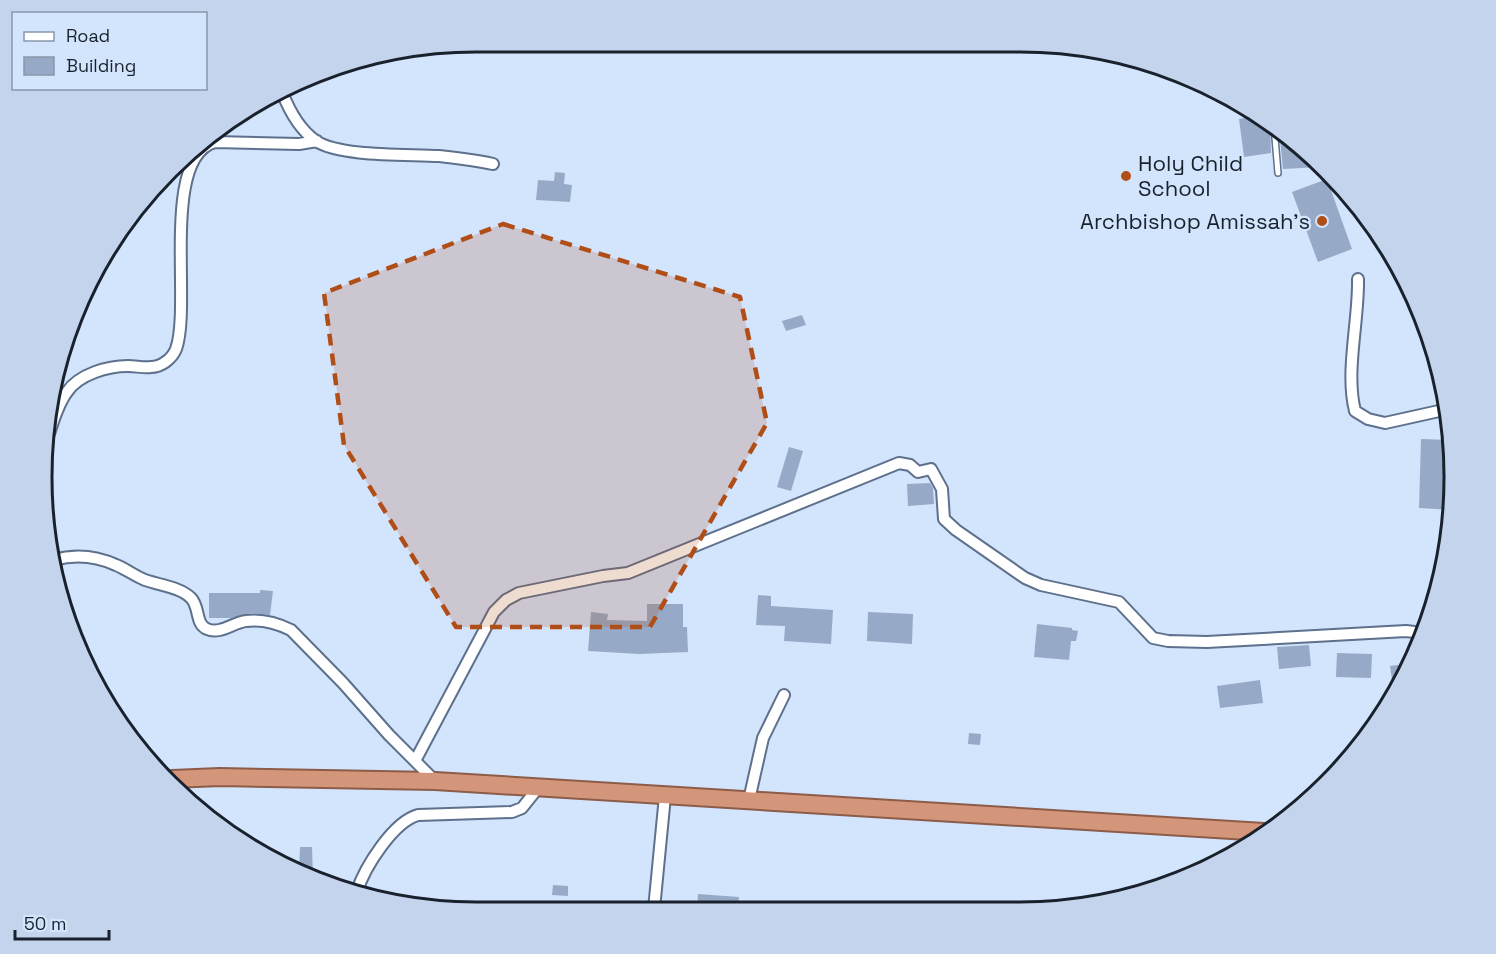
<svg xmlns="http://www.w3.org/2000/svg" width="1496" height="954" font-family="'Space Grotesk',sans-serif">
  <rect width="100%" height="100%" fill="#d3e4fd"/>
  <path fill="#96aac8" d="M1257,116L1270,124L1271,153L1244,157L1239,119Z
    M1279,129L1284,132L1321,167L1283,169Z
    M555,172L565,173L564,184L572,185L570,202L536,200L538,180L554,181Z
    M1327,179L1352,249L1318,262L1292,192Z
    M802,315L806,325L786,331L782,321Z
    M1421,439L1451,440L1452,510L1419,508Z
    M789,447L803,451L791,491L777,487Z
    M930,483L933,488L934,504L908,506L907,484Z
    M260,590L273,591L270,615L252,613L231,618H209V593H260Z
    M758,595L771,596V606L833,610L831,644L784,641L785,626L756,625Z
    M647,604H683V627H687L688,652L640,654L588,651L591,612L608,614L607,620L647,621Z
    M868,612L913,614L912,644L867,641Z
    M1037,624L1072,628V630L1078,631L1076,641H1071L1069,660L1034,657Z
    M1309,645L1311,666L1279,669L1277,647Z
    M1337,653L1372,654L1371,678L1336,677Z
    M1412,663L1409,670L1394,694L1390,666Z
    M1260,680L1263,703L1220,708L1217,686Z
    M969,733L981,734L980,745L968,744Z
    M300,847H312L313,880L299,872Z
    M553,885L568,886V896L552,895Z
    M698,894L739,897L738,910H697Z"/>
  <g fill="none" stroke-linecap="round" stroke-linejoin="round">
    <g stroke="#5d708c" stroke-width="8">
      <path id="service" d="M1274,126L1278,173"/>
    </g>
    <g stroke="#5d708c" stroke-width="14">
      <path id="minor" d="M282,92C289,110 300,130 316,141C340,157 408,154 439,156C457,158 475,160 493,164
        M1358,279C1359,320 1345,372 1355,411L1368,419L1385,423L1448,409
        M45,438L49,434C53,421 58,404 67,392C79,374 108,366 128,366C136,366 144,368 151,367C161,367 172,359 176,349C192,305 160,157 215,142L299,144L317,141
        M54,560C75,554 96,556 116,565C126,569 135,576 145,580C159,585 180,587 191,598C200,607 195,624 207,629C220,635 234,622 246,621C261,619 277,623 291,630L343,683L389,735L435,781
        M415,761L494,612L506,600L519,593L603,576L628,573L899,463L910,465L918,472L931,469L942,489L944,519L956,530L1025,578L1041,585L1119,602L1153,638L1168,641L1207,642L1406,631L1423,633
        M749,800L763,738L784,695
        M357,891C365,867 393,822 418,815L512,812L522,808L538,788
        M654,909L665,796"/>
    </g>
    <g stroke="#8c5c49" stroke-width="20">
      <path id="trunk" d="M172,779L220,777L435,781L1264,832"/>
    </g>
    <use href="#service" stroke="#fff" stroke-width="5"/>
    <use href="#minor" stroke="#fff" stroke-width="10"/>
    <use href="#trunk" stroke="#d4967a" stroke-width="16"/>
  </g>
  <path fill="#b14e18" fill-opacity="0.2" stroke="#b14e18" stroke-width="4.5" stroke-dasharray="12 8" stroke-linejoin="round" d="M503,224L740,297L767,423L650,627H456L344,445L324,293Z"/>
  <g fill="#b14e18" stroke="#d3e4fd" stroke-width="2">
    <circle cx="1126" cy="176" r="6"/>
    <circle cx="1322" cy="221" r="6"/>
  </g>
  <g text-anchor="middle" stroke-width="4.5" stroke-linejoin="round" paint-order="stroke">
    <g font-size="22" fill="#19212d" stroke="#d3e4fd" text-anchor="start">
      <text x="1138" y="171">Holy Child<tspan x="1138" dy="25">School</tspan></text>
      <text x="1310" y="229" text-anchor="end">Archbishop Amissah's</text>
    </g>
  </g>
  <path d="M0 0H1496V954H0ZM476 52H1020A424 424 0 0 1 1444 476V478A424 424 0 0 1 1020 902H476A424 424 0 0 1 52 478V476A424 424 0 0 1 476 52Z" fill="#c4d4ec" fill-rule="evenodd"/>
  <path fill="none" stroke="#19212d" stroke-width="3" d="M476 52H1020A424 424 0 0 1 1444 476V478A424 424 0 0 1 1020 902H476A424 424 0 0 1 52 478V476A424 424 0 0 1 476 52Z"/>
  <rect x="12" y="12" width="195" height="78" fill="#d3e4fd" stroke="#8996aa" stroke-width="1.5"/>
  <rect x="24" y="32" width="30" height="9" fill="#ffffff" stroke="#8996aa" stroke-width="1.5"/>
  <text x="66" y="42" font-size="18" fill="#19212d">Road</text>
  <rect x="24" y="57" width="30" height="18" fill="#96aac8" stroke="#8996aa" stroke-width="1.5"/>
  <text x="66" y="72" font-size="18" fill="#19212d">Building</text>
  <path d="M15 930v9h94v-9" fill="none" stroke="#19212d" stroke-width="3"/>
  <text x="24" y="930" font-size="18" fill="#19212d" stroke="#d3e4fd" stroke-width="4.5" paint-order="stroke">50 m</text>
</svg>
